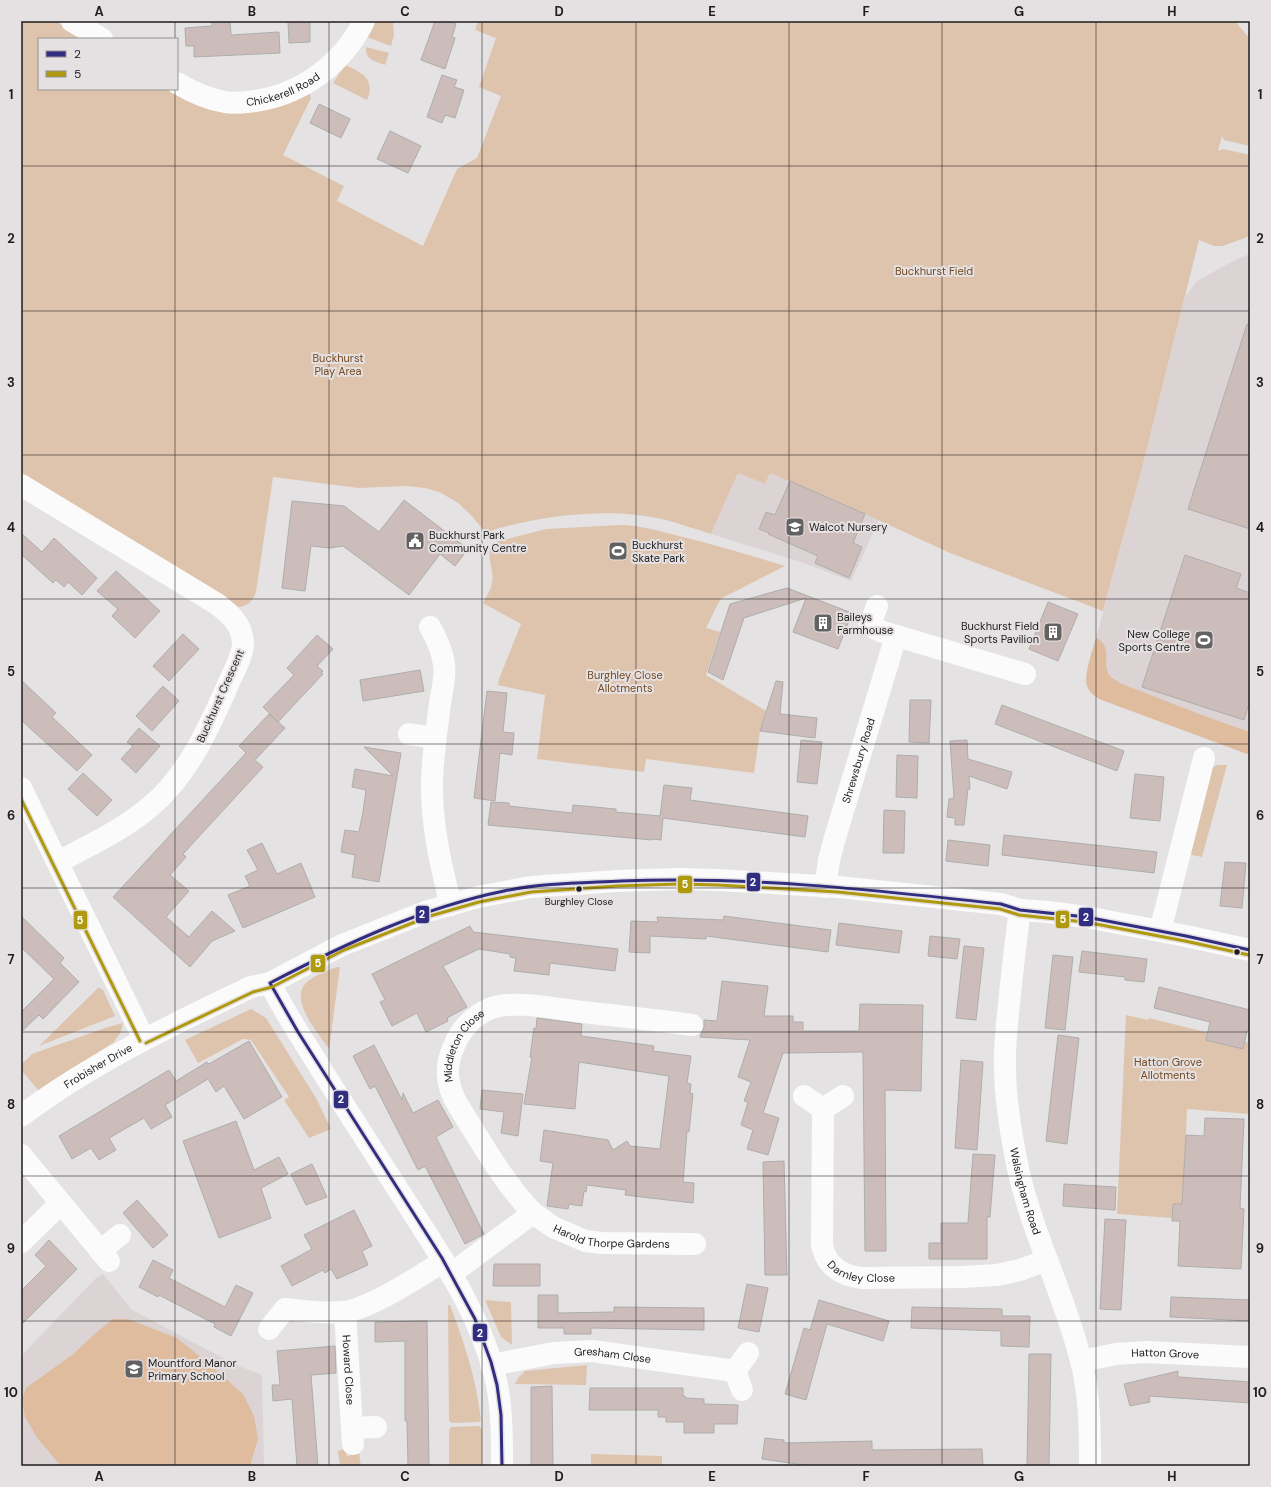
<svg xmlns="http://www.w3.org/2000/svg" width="1271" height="1487" font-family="'DM Sans',sans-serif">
  <rect width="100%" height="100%" fill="#e4e2e3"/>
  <path fill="#dbd3d4" d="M1250,254V755L1099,699L1088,688L1086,683V676L1141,472L1185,297L1197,281L1237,259Z
    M738,473L765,484L770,473L879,520L851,581L801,562L711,534Z
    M103,1274L131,1309L136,1312L234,1364L262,1375L264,1466H21V1356L96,1278Z"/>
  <path fill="#dfc4ad" d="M21,21H55L87,39H39V89H175L193,99L309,92L311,98L283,155L344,186L337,201L423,246L457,169L477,158L501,96L479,87L496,38L475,30L478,21H1235L1250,39V146L1224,140L1222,136L1218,151L1223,149L1250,155V236L1223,246H1214L1199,240L1141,472L1103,611L950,553L865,514L770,473L765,484L738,473L711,534C695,529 678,523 662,519C609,507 541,515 490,531H484L472,516L457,502L439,492L425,488L406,486L359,488L273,477L256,592C253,601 248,606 239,607L21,478Z
    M374,21H393L394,35L391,46L367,37Z
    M366,47L389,53L385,65C375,61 365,60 366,47Z
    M345,65C362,72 376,80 367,100L333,83Z
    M619,525C640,525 659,531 679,536C715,545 750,555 785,566L722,598L719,602L706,628L720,632L706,675L766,711L760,731L754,773L646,759L644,772L537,759L545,695L498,685L499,679L521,624L483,603C486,597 491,590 492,583C495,568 485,559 492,543L546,529Z
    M1217,765H1227L1202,857L1192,855L1190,853L1212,768Z
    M337,967H340L329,1049C318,1033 289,1000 306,983C314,975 327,971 337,967Z
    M98,988H100L103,990L115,1016L39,1046Z
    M251,1009L266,1018L316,1098L331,1129L309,1138L284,1100L289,1097L251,1040L243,1039L198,1063L185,1040Z
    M1126,1015L1148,1020L1149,1018L1250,1043V1114L1187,1109L1183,1204H1173L1172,1218L1117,1214Z
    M123,1023L121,1032L114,1042L39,1091L21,1070V1065L32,1054L108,1027Z
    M485,1300L511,1302L512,1345L501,1337Z
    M448,1305H450C465,1345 476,1378 481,1420L479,1422L452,1423L449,1421Z
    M587,1365L586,1385L515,1384L518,1378L525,1371Z
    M479,1426L482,1429V1466H449V1431L451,1427Z
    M345,1449L347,1456L359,1453L361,1466H340L338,1451Z
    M591,1454L662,1456V1466H591Z"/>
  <path fill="#dfbc9e" d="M1096,638C1115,648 1100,664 1110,676C1118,684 1133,688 1143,692C1178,706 1214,720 1250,732V755L1099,699C1095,696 1090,693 1088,688C1082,677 1093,650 1096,638Z
    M113,1319H128L177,1338L208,1363L243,1394L254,1416L258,1439L250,1466H61L38,1439L25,1417L22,1400L26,1388L72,1355L98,1331Z"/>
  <path fill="#cdbdba" stroke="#aeadad" d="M212,21H230L231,35L279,32L280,53L194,57V46H186L185,28L212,26Z
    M288,21H310V42L289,43Z
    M435,21H446L456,24L452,37L455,38L445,69L421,60Z
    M442,75L457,80L454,87L464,90L455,118L445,115L442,123L427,117Z
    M319,104L350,119L341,138L310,123Z
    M390,131L421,146L408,173L377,159Z
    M1247,324H1250V529L1188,509Z
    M790,481L865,514L853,543L862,547L849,578L815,563L818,556L768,534L769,533L759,529L766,512L775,515Z
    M404,500L468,549L455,566L440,554L409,595L343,546L330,548L311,546L305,591L282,588L292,501L344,506L379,532Z
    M21,533L42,552L54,538L97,578L82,595L68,582L64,587L56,580L53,583L21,554Z
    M1185,555L1241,574L1236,588L1250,593V700L1244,720L1142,687Z
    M116,571L160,611L135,638L112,616L118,609L97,591Z
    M787,588L852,613L838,649L793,632L806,598L744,618L723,680L708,672L730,604Z
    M1048,602L1078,614L1058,661L1029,649Z
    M183,634L199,649L169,681L153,666Z
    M317,635L333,649L317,666L323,671L321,673L323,674L278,722L263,707L294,675L287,668Z
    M420,670L424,691L363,701L360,680Z
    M21,680L56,713L52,717L92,755L77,771L21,720Z
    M776,681L783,682L780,714L817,718L815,738L760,731Z
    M163,686L179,701L152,731L136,716Z
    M487,691L507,693L503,732L514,733L512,755L500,753L495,801L474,798Z
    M910,700H931L929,743L909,742Z
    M1002,705L1124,751L1117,771L995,724Z
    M269,714L285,728L255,760L263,767L183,854L186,857L170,875L189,891L166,917L189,937L212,911L235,931L212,941L190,967L113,897L246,753L239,746Z
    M139,728L160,746L136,773L121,759L133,746L127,742Z
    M801,740L822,742L817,784L797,782Z
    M967,740L968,759L1012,772L1007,789L969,776L970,789H968L964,825H955V818L947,817L949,799L954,798L950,741Z
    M364,747L401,753L379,882L352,877L355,855L341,852L345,830L359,832L363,812L366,790L352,787L355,769L393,776Z
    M897,755L918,756L917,798L896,797Z
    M83,773L112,800L97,816L68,789Z
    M1135,774L1164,777L1160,821L1130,818Z
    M664,785L692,788L690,800L808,816L805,837L663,818L661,840L652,839V840L488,825L491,802L509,803V806L572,813L573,805L616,809V812L660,816Z
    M884,810L905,811L904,853H883Z
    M1004,835L1157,852L1154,873L1002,855Z
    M948,840L990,845L988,866L946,861Z
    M262,843L277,874L301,863L315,897L243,928L228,895L250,886L245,876L258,870L247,850Z
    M1225,862L1246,863L1242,908L1220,906Z
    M21,916L64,958L60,963L79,982L43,1019L39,1015L21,1032V1012L54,979L21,947Z
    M724,916L831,930L828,952L706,936V939L650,936V953L629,952L631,921L658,922L657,917L723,920Z
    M839,923L902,931L899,953L836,945Z
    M470,926L473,932L618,949L615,971L550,963L549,975L514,971L516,958L510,957V954L479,949L443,966L467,1007L447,1018L448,1021L426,1032L417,1013L392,1026L380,1002L385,1000L372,974Z
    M930,936L960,939L957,959L928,956Z
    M964,946L984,948L976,1020L956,1018Z
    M1082,951L1147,959L1144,982L1125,980V977L1079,972Z
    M1053,955L1073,957L1065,1030L1045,1028Z
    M722,981L768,986L764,1016H793V1022H803V1031H859L860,1004L923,1005L921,1091L885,1090L886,1251H865L863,1052L783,1053L763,1113L779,1118L768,1155L747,1149L753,1130L741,1125L748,1102L744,1101L751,1082L738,1077L750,1040L700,1037L704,1027V1020L717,1021Z
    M1159,987L1250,1010V1032L1247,1031L1243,1049L1206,1040L1210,1022L1154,1008Z
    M537,1018L582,1024L581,1036L654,1046L653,1051L691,1056L687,1083L691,1084L690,1093L693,1094L689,1132L687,1131L683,1182L694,1183L693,1203L625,1195L626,1190L587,1185L586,1192L584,1191L582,1206L569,1204L568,1209L547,1206L553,1163L540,1161L544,1130L608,1140L613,1150L627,1141L630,1146L660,1149L669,1076L579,1062L575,1109L524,1104L532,1057H530L534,1028L536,1029Z
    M1058,1035L1079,1038L1067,1144L1046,1141Z
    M249,1041L282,1097L244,1119L224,1086L216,1092L208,1079L165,1105L172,1117L151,1129L144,1118L109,1138L116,1150L99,1160L91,1148L72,1159L59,1136L169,1070L176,1081L207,1062L209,1064Z
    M374,1045L402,1100L403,1093L413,1113L438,1100L453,1127L436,1137L484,1234L465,1244L425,1166L418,1170L375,1086L370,1089L353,1056Z
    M961,1060L983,1062L977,1150L955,1148Z
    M482,1090L523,1094L518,1136L501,1133L504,1112L480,1109Z
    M1205,1118L1244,1119L1240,1208L1244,1209L1241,1269L1178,1266L1180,1221H1172L1173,1204H1182L1186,1135L1204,1136Z
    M236,1121L254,1170L279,1157L288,1174L261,1188L271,1218L219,1238L183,1141Z
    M973,1154L995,1155L990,1217H987V1259H929V1243H941V1223H968Z
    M784,1161L787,1275H765L763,1162Z
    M312,1164L327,1197L306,1205L291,1174Z
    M1064,1184L1116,1187L1115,1210L1063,1206Z
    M137,1200L168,1235L153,1248L123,1213Z
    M354,1210L372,1246L362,1251L368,1265L337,1279L331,1269L325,1273L323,1270L292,1286L281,1266L312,1249L304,1235Z
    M1105,1219L1126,1220L1121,1310L1100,1309Z
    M49,1240L77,1269L21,1325V1291L46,1266L35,1255Z
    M153,1260L173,1270L169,1278L225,1307L236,1285L253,1293L231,1336L214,1327L215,1324L159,1295L158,1297L139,1287Z
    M494,1264H540V1286H493Z
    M747,1284L768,1288L759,1332L738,1328Z
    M538,1295H558V1313L614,1312V1307L704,1308V1330L591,1328V1334H564V1328H538Z
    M1171,1297L1250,1300V1321L1170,1317Z
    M819,1300L889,1321L883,1341L827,1324L806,1400L785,1394L804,1328L810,1330Z
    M912,1307L1002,1309V1316H1030L1029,1347L1001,1346V1331L911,1328Z
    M427,1321L429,1466H408L407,1421H405V1341L375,1342V1322Z
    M335,1346L336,1373L311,1375L318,1466H297L292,1399L273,1401L272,1385H280L277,1351Z
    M1029,1354H1051L1049,1466H1027Z
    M1178,1371V1377L1250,1382V1403L1149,1396L1150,1402L1130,1406L1124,1384Z
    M552,1386L553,1466H531V1387Z
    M590,1388H683V1396H685V1398L704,1399V1404L738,1405L737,1424H714V1433H684V1422H666V1417H658V1410H589Z
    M765,1438L784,1440V1443L872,1441V1450L982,1449L983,1466H811L762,1459Z"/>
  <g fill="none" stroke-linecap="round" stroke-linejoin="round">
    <g stroke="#fbfbfb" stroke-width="22">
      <path d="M72,21L102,39"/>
      <path id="s1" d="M177,83C192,92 208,99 225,102C234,104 246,102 255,101C303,94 343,63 364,21"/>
      <path d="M21,485L217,604C231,615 242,624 243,643C243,655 235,669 230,680C210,725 190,773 151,806C123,830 90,845 58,862"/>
      <path d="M877,606L870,625L880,631L1025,674"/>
      <path d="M430,627C437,639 442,650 444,664C446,676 442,690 440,703C437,728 433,753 432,779C431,822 440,863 451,905"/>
      <path d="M409,734L435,738"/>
      <path d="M21,788L144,1039"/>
      <path id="s2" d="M825,887L829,860L834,841L896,636"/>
      <path id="s3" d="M1020,910C1016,938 1013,966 1010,994C1008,1018 1004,1042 1005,1066C1005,1100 1011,1135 1018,1168C1032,1234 1065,1295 1081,1361C1090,1395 1090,1431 1090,1466"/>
      <path d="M1160,931L1204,758"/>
      <path d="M270,983C283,1010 300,1035 316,1061C349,1114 383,1166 417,1219C450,1270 484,1324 497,1385C502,1411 502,1439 502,1466"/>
      <path d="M804,1096L823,1109L843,1096"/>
      <path id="s4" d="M823,1109L822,1245C826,1266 842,1276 862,1278L962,1277L997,1275L1020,1270L1047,1260"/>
      <path id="s5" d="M21,1116C92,1063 171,1025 251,987L270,983L342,945L428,911L478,897L530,887L617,881L679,879L718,880L838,887L1001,904L1020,910L1048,912L1086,917L1186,936L1250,950"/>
      <path d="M21,1155L109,1261"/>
      <path id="s6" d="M533,1213L553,1227L585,1241L602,1243L695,1244"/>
      <path d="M21,1242L60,1204"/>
      <path d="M100,1251L120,1235"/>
      <path id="s7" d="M451,1274L533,1213C503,1182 482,1143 459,1107C447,1088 444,1067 454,1046C460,1030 473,1016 489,1009C512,999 557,1009 583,1012C619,1016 655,1020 692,1025"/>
      <path id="s8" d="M345,1312L353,1444"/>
      <path d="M269,1329L285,1309C305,1311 324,1314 343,1312C372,1308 418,1277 444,1261"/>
      <path id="s9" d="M1082,1361L1116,1354L1146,1352L1250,1357"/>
      <path id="s10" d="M491,1365L554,1353L592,1351L735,1371"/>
      <path d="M742,1390L735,1371L748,1353"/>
      <path d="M352,1428L376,1427"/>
    </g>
    <g stroke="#e5e1e2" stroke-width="6">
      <path id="bus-1" d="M270,983C345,944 421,908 504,891C543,883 582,883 621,881C748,876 875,890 1001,904L1020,910L1086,917L1186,936L1250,950
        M270,983L298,1032L442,1258L475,1319L491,1362L497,1385L501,1415L502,1466"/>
    </g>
    <g stroke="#e5e1e2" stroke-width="6">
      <path id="bus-2" d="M21,799L140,1041
        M146,1043L253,992L272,987L344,950L430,916L479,902L531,892L617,886L679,884L718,885L838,892L1000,909L1019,915L1085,922L1185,941L1249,955"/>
    </g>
    <use href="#bus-1" stroke="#312e82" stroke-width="3"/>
    <use href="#bus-2" stroke="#ae990f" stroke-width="3"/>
  </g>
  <path fill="none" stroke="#1e1c1d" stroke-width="1" stroke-opacity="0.55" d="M175,21V39M329,21V1466M482,21V1466M636,21V1466M789,21V1466M942,21V1466M1096,21V1466M175,89V1466M21,166H1250M21,311H1250M21,455H1250M21,599H1250M21,744H1250M21,888H1250M21,1032H1250M21,1176H1250M21,1321H1250"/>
  <defs>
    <g id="school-square" transform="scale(1)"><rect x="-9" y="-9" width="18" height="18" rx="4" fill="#636162" stroke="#e5e1e2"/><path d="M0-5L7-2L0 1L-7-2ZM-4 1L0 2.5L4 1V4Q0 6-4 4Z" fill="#fff"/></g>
    <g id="civic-square" transform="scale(1)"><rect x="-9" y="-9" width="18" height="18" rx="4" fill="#636162" stroke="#e5e1e2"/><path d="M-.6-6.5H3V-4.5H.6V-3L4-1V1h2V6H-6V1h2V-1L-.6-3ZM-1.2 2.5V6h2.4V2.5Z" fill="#fff"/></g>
    <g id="stadium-square" transform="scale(1)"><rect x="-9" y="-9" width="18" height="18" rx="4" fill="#636162" stroke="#e5e1e2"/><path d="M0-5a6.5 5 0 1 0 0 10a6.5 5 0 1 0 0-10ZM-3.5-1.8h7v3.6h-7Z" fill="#fff"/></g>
    <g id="building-square" transform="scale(1)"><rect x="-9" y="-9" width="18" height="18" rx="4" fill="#636162" stroke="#e5e1e2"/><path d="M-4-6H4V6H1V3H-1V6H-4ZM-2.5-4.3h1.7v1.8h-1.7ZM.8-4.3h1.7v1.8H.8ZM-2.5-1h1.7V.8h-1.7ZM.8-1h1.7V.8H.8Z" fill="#fff"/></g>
  </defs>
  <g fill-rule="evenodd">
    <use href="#school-square" x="795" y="527"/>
    <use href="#civic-square" x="415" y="541"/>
    <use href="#stadium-square" x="618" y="551"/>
    <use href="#building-square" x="823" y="623"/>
    <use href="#building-square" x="1053" y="632"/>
    <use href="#stadium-square" x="1204" y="640"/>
    <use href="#school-square" x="134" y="1369"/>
  </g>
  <g fill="#1e1c1d" stroke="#e5e1e2" stroke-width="1.5">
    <circle cx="579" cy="889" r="3.5"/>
    <circle cx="1237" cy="952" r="3.5"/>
  </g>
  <g text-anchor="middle" stroke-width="4" stroke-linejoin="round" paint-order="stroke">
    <g font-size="10" fill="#1e1c1d" stroke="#e5e1e2">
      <text x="579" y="905">Burghley Close</text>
    </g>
    <g font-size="11" fill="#1e1c1d" stroke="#e5e1e2">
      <text dy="4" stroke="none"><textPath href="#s1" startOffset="112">Chickerell Road</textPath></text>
      <text transform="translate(220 696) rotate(-66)" y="4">Buckhurst Crescent</text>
      <text dy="4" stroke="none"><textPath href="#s2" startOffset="131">Shrewsbury Road</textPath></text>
      <text dy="4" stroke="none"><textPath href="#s7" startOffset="300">Middleton Close</textPath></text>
      <text dy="4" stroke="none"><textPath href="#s5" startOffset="92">Frobisher Drive</textPath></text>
      <text dy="4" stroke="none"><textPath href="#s3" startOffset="284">Walsingham Road</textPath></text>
      <text dy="4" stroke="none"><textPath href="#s6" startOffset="85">Harold Thorpe Gardens</textPath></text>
      <text dy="4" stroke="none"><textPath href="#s4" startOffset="190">Darnley Close</textPath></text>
      <text dy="4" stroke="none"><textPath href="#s9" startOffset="84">Hatton Grove</textPath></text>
      <text dy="4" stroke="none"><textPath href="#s10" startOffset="123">Gresham Close</textPath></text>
      <text dy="4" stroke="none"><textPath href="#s8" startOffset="58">Howard Close</textPath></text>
    </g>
    <g font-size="11" fill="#744a20" stroke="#e5e1e2">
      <text x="934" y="275">Buckhurst Field</text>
      <text x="338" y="362">Buckhurst<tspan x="338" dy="13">Play Area</tspan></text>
      <text x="625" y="679">Burghley Close<tspan x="625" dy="13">Allotments</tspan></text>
      <text x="1168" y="1066">Hatton Grove<tspan x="1168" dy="13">Allotments</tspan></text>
    </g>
    <g font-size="11" fill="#1e1c1d" stroke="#e5e1e2" text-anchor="start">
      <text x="809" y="531">Walcot Nursery</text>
      <text x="429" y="539">Buckhurst Park<tspan x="429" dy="13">Community Centre</tspan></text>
      <text x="632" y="549">Buckhurst<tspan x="632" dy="13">Skate Park</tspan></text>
      <text x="837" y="621">Baileys<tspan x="837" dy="13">Farmhouse</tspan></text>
      <text x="1039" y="630" text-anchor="end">Buckhurst Field<tspan x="1039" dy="13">Sports Pavilion</tspan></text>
      <text x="1190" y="638" text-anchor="end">New College<tspan x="1190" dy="13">Sports Centre</tspan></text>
      <text x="148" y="1367">Mountford Manor<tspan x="148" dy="13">Primary School</tspan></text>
    </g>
  </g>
  <g stroke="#e5e1e2" stroke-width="1.5">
    <rect x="746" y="872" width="15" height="20" rx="4" fill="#312e82"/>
    <rect x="677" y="875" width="16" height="19" rx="4" fill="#ae990f"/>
    <rect x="415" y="905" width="15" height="19" rx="4" fill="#312e82"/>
    <rect x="1078" y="907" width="16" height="20" rx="4" fill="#312e82"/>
    <rect x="1055" y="910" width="15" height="19" rx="4" fill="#ae990f"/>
    <rect x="73" y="910" width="15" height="20" rx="4" fill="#ae990f"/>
    <rect x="310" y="954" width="16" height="19" rx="4" fill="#ae990f"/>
    <rect x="333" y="1090" width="16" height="19" rx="4" fill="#312e82"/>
    <rect x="472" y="1323" width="16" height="19" rx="4" fill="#312e82"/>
  </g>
  <g font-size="11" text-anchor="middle" font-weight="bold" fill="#fff">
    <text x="753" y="886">2</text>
    <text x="685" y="888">5</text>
    <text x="422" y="918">2</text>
    <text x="1086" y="921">2</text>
    <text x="1063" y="923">5</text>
    <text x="80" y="924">5</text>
    <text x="318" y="967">5</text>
    <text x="341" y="1103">2</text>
    <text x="480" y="1337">2</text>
  </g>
  <rect width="1271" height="1487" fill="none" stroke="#e5e1e2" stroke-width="44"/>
  <rect x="38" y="38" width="140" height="52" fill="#e5e1e2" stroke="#959293"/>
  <rect x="46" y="51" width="20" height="6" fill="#312e82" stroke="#959293"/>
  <text x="74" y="58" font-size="12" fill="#1e1c1d">2</text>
  <rect x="46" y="71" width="20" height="6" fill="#ae990f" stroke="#959293"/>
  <text x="74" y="78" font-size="12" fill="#1e1c1d">5</text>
  <rect x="22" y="22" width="1227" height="1443" fill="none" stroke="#1e1c1d" stroke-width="1.5"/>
  <g font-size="13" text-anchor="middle" font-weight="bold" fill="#1e1c1d">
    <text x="99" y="16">A</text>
    <text x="252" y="16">B</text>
    <text x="405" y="16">C</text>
    <text x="559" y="16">D</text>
    <text x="712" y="16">E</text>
    <text x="866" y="16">F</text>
    <text x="1019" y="16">G</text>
    <text x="1172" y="16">H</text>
    <text x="11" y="99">1</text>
    <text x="1260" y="99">1</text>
    <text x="11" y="243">2</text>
    <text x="1260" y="243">2</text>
    <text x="11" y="387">3</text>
    <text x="1260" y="387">3</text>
    <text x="11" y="532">4</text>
    <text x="1260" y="532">4</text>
    <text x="11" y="676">5</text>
    <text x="1260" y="676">5</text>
    <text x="11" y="820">6</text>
    <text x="1260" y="820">6</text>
    <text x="11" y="964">7</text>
    <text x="1260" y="964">7</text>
    <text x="11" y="1109">8</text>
    <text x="1260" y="1109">8</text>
    <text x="11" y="1253">9</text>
    <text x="1260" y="1253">9</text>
    <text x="11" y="1397">10</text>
    <text x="1260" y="1397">10</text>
    <text x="99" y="1481">A</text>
    <text x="252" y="1481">B</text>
    <text x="405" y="1481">C</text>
    <text x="559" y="1481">D</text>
    <text x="712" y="1481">E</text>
    <text x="866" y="1481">F</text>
    <text x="1019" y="1481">G</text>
    <text x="1172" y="1481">H</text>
  </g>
</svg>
